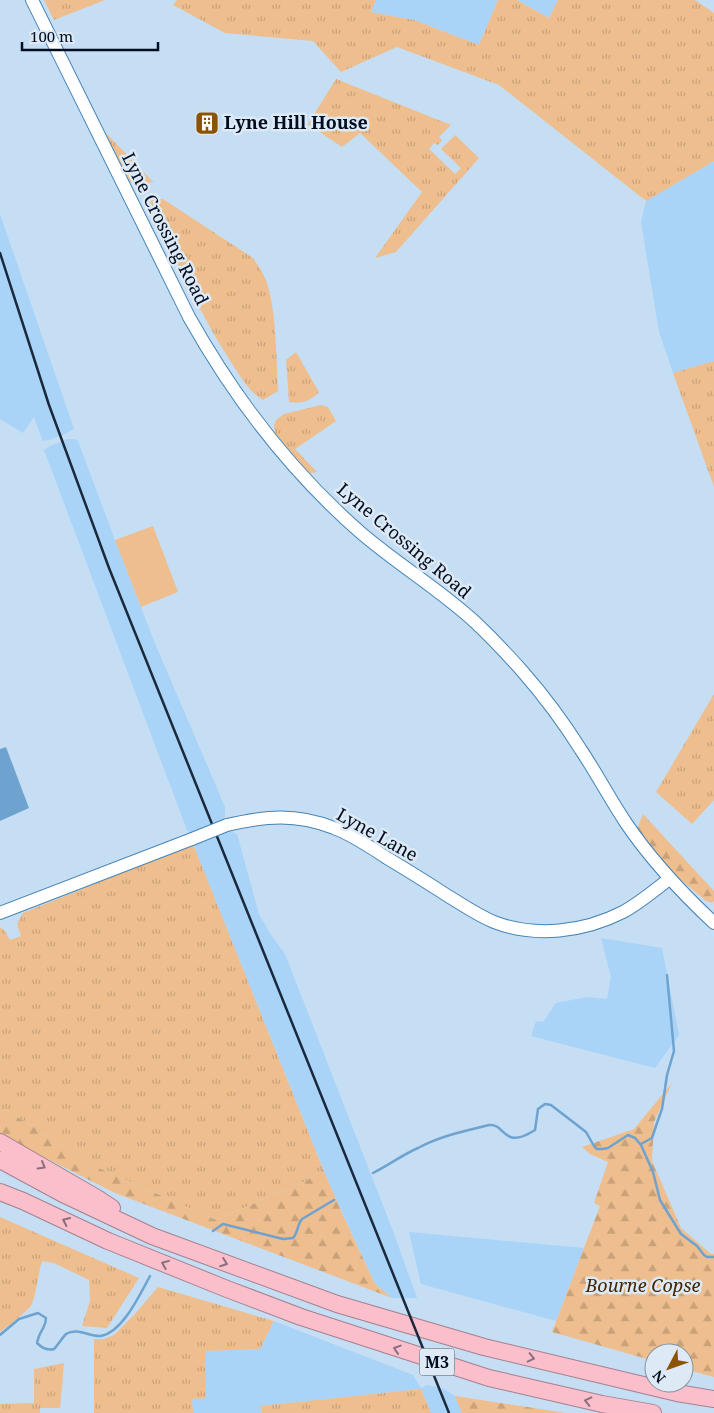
<svg xmlns="http://www.w3.org/2000/svg" width="714" height="1413" font-family="'Noto Serif',serif">
  <defs>
    <pattern id="grass-tufts" width="24" height="20" patternUnits="userSpaceOnUse" patternTransform="scale(1.25)"><rect width="24" height="20" fill="#eebe8e"/><path d="M3 7l-1-3M5 7V3M7 7l1-3M15 17l-1-3M17 17v-4M19 17l1-3" fill="none" stroke="#caa27a"/></pattern>
    <pattern id="forest-firs" width="22" height="20" patternUnits="userSpaceOnUse" patternTransform="scale(1.25)"><rect width="22" height="20" fill="#eebe8e"/><path d="M5 1l3.5 6h-7zM16 11l3.5 6h-7z" fill="#caa27a"/></pattern>
  </defs>
  <rect width="100%" height="100%" fill="#c5def4"/>
  <path fill="#aad3f8" d="M376,0H498L479,45L414,20L370,12Z
    M517,0H558L549,18Z
    M714,161V361L673,373L659,332L641,222L646,201Z
    M0,214L74,429L65,434L49,440L41,441L42,439L34,417L23,433L0,419Z
    M67,439H74L78,441L115,540L154,641L225,807V820L190,834L187,830L44,450L50,446Z
    M228,830L237,834L259,914L271,935L285,954L393,1231L417,1298H392L375,1284L330,1186L193,844Z
    M601,938L662,948L679,1035L655,1068L531,1036L536,1021L543,1022L556,1003L587,997L607,999L611,977Z
    M409,1232L584,1248L556,1321L421,1284Z
    M274,1321L413,1375L421,1388L428,1385L444,1389L455,1396L462,1413H431L421,1389L260,1406L262,1413H193L192,1399L206,1397L204,1351L260,1349Z"/>
  <path fill="url(#grass-tufts)" d="M44,0H105L54,20Z
    M177,0H376L371,12L414,20L479,45L498,0H517L549,18L558,0H695L714,13V161L646,201L499,85L397,47L341,72L313,41L225,33L173,5Z
    M336,79L451,125L439,137L442,140L438,145L434,143L429,149L455,174L461,168L441,149L455,135L479,158L396,252L375,258L422,192L360,133L342,147L308,124Z
    M105,132L153,182L134,184L130,182Z
    M151,199H163L253,258C257,264 262,271 265,278C277,308 276,358 278,391L263,400C249,392 241,377 231,362C200,314 176,260 150,209Z
    M296,352L319,392C311,401 301,404 289,402L286,360Z
    M714,361V487L673,373Z
    M321,405L328,407L336,421L295,449L317,472L307,474L275,435L274,426L276,420L284,414Z
    M714,694V800L692,824L656,792Z
    M193,844L323,1169L306,1181L216,1220L101,1169L0,1106V927L5,931L10,940L21,936L17,924L23,913Z
    M0,1217L139,1278L107,1328L82,1326L90,1301L89,1280L54,1263L42,1261C38,1274 37,1290 32,1304C30,1309 6,1328 0,1332Z
    M158,1287L274,1321L260,1349L205,1351L206,1398L192,1399L193,1413H94V1339H104L114,1335L134,1315Z
    M64,1363L60,1408H40V1413H0V1404L34,1403V1369Z
    M421,1389L431,1413H262L260,1406Z"/>
  <path fill="url(#forest-firs)" d="M643,814L714,891V901L712,903L706,901L673,873L637,829Z
    M672,1083L654,1122L652,1161L681,1228L711,1254H714V1377L684,1369V1353H654V1361L552,1332L600,1206L594,1203L608,1162L590,1154L582,1147L634,1129Z
    M0,1106L101,1169L216,1220L306,1181L323,1169L342,1213L375,1284L392,1298L115,1193L26,1148L0,1133Z
    M455,1396L566,1413H462Z"/>
  <path fill="#eebe8e" d="M153,526L178,592L141,607L115,540Z"/>
  <path fill="#6ea3d0" d="M6,747L29,808L0,821V749Z"/>
  <g fill="none" stroke-linecap="round" stroke-linejoin="round">
    <path stroke="#6ea3d0" stroke-width="2.5" d="M641,1144L652,1138L657,1123L662,1109L667,1075L674,1051L667,975
      M373,1173C389,1165 402,1155 418,1148C440,1136 465,1131 489,1125C506,1123 502,1151 535,1130L538,1109L545,1104L551,1105L586,1132L594,1146L597,1149H602L608,1148L628,1135L635,1138L641,1145L653,1172L660,1200L676,1226L681,1234L697,1246L704,1255L707,1257H714
      M213,1231L223,1224L283,1239L293,1238C298,1233 297,1225 302,1219L334,1200
      M0,1335L19,1319L38,1313L46,1318C46,1325 44,1326 41,1332C39,1335 38,1339 37,1343C42,1348 47,1351 54,1349C58,1345 62,1338 66,1334C78,1327 89,1337 101,1336C123,1332 140,1294 150,1276"/>
    <g stroke="#4583b6" stroke-width="14">
      <path id="secondary" d="M32,0L189,317C235,399 289,470 360,532C397,564 439,589 475,622C492,638 508,655 523,672C544,696 564,723 581,750C597,774 610,799 626,823C651,860 681,892 714,923
        M227,825C266,816 296,813 334,828C353,835 370,847 387,858C407,870 428,883 448,896C463,905 477,915 494,922C535,938 584,932 623,912C638,904 655,890 669,879
        M0,913L192,839"/>
    </g>
    <g stroke="#a3818f" stroke-width="18">
      <path id="highway" d="M0,1142L97,1198L112,1208
        M0,1160L63,1194L152,1236L337,1304L484,1347L677,1393L714,1399
        M0,1192L23,1201L108,1241L227,1289L301,1317L489,1378L602,1404L653,1413"/>
    </g>
    <use href="#secondary" stroke="#fff" stroke-width="12"/>
    <use href="#highway" stroke="#fbbfcb" stroke-width="16"/>
    <path stroke="#1a293c" stroke-width="2.5" d="M0,253L49,405L109,568L449,1413"/>
    <g stroke="#4583b6" stroke-width="14" stroke-linecap="butt">
      <path id="secondary-bridge" d="M192,839L227,825"/>
    </g>
    <use href="#secondary-bridge" stroke="#fff" stroke-width="12"/>
  </g>
  <defs><path id="oneway-chevron" d="M-2-3.5L2.5 0L-2 3.5" fill="none" stroke-width="1.6" stroke-linecap="round" stroke-linejoin="round" transform="scale(1.25)"/></defs>
  <g stroke="#8a6f7e">
    <use href="#oneway-chevron" transform="translate(42 1166) rotate(30)"/>
    <use href="#oneway-chevron" transform="translate(66 1221) rotate(-155)"/>
    <use href="#oneway-chevron" transform="translate(224 1263) rotate(20)"/>
    <use href="#oneway-chevron" transform="translate(165 1264) rotate(-158)"/>
    <use href="#oneway-chevron" transform="translate(397 1349) rotate(-162)"/>
    <use href="#oneway-chevron" transform="translate(531 1358) rotate(13)"/>
    <use href="#oneway-chevron" transform="translate(588 1401) rotate(-167)"/>
  </g>
  <defs>
    <g id="building-square" transform="scale(1.25)"><rect x="-9" y="-9" width="18" height="18" rx="4" fill="#8a5306" stroke="#dde9f5"/><path d="M-4-6H4V6H1V3H-1V6H-4ZM-2.5-4.3h1.7v1.8h-1.7ZM.8-4.3h1.7v1.8H.8ZM-2.5-1h1.7V.8h-1.7ZM.8-1h1.7V.8H.8Z" fill="#fff"/></g>
  </defs>
  <g fill-rule="evenodd">
    <use href="#building-square" x="207" y="123"/>
  </g>
  <g text-anchor="middle" stroke-width="5" stroke-linejoin="round" paint-order="stroke">
    <rect fill="#dde9f5" stroke="#424f60" stroke-width="1" x="419.5" y="1348.5" width="35" height="27" rx="4"/>
    <g font-size="16" font-weight="bold" fill="#000d20">
      <text x="437" y="1368">M3</text>
    </g>
    <g font-size="18" font-weight="bold" fill="#000d20" stroke="#dde9f5" text-anchor="start">
      <text x="224" y="129">Lyne Hill House</text>
    </g>
    <g font-size="18" fill="#000d20" stroke="#dde9f5">
      <text transform="translate(165 229) rotate(63)" y="6">Lyne Crossing Road</text>
      <text transform="translate(404 541) rotate(40)" y="6">Lyne Crossing Road</text>
      <text transform="translate(377 835) rotate(29)" y="6">Lyne Lane</text>
    </g>
    <g font-size="18" font-style="italic" fill="#462600" stroke="#dde9f5">
      <text x="643" y="1292">Bourne Copse</text>
    </g>
  </g>
  <g transform="translate(669 1368) rotate(229)"><circle r="24" fill="#dde9f5" stroke="#8591a0"/>
  <path d="M0-4L9 19L0 12L-9 19Z" fill="#8a5306"/>
  <text y="-8" font-size="14" font-weight="bold" text-anchor="middle" fill="#000d20">N</text>
  </g>
  <path d="M22 42v8h136v-8" fill="none" stroke="#000d20" stroke-width="2.5"/>
  <text x="30" y="42" font-size="15" fill="#000d20" stroke="#dde9f5" stroke-width="4" paint-order="stroke">100 m</text>
</svg>
